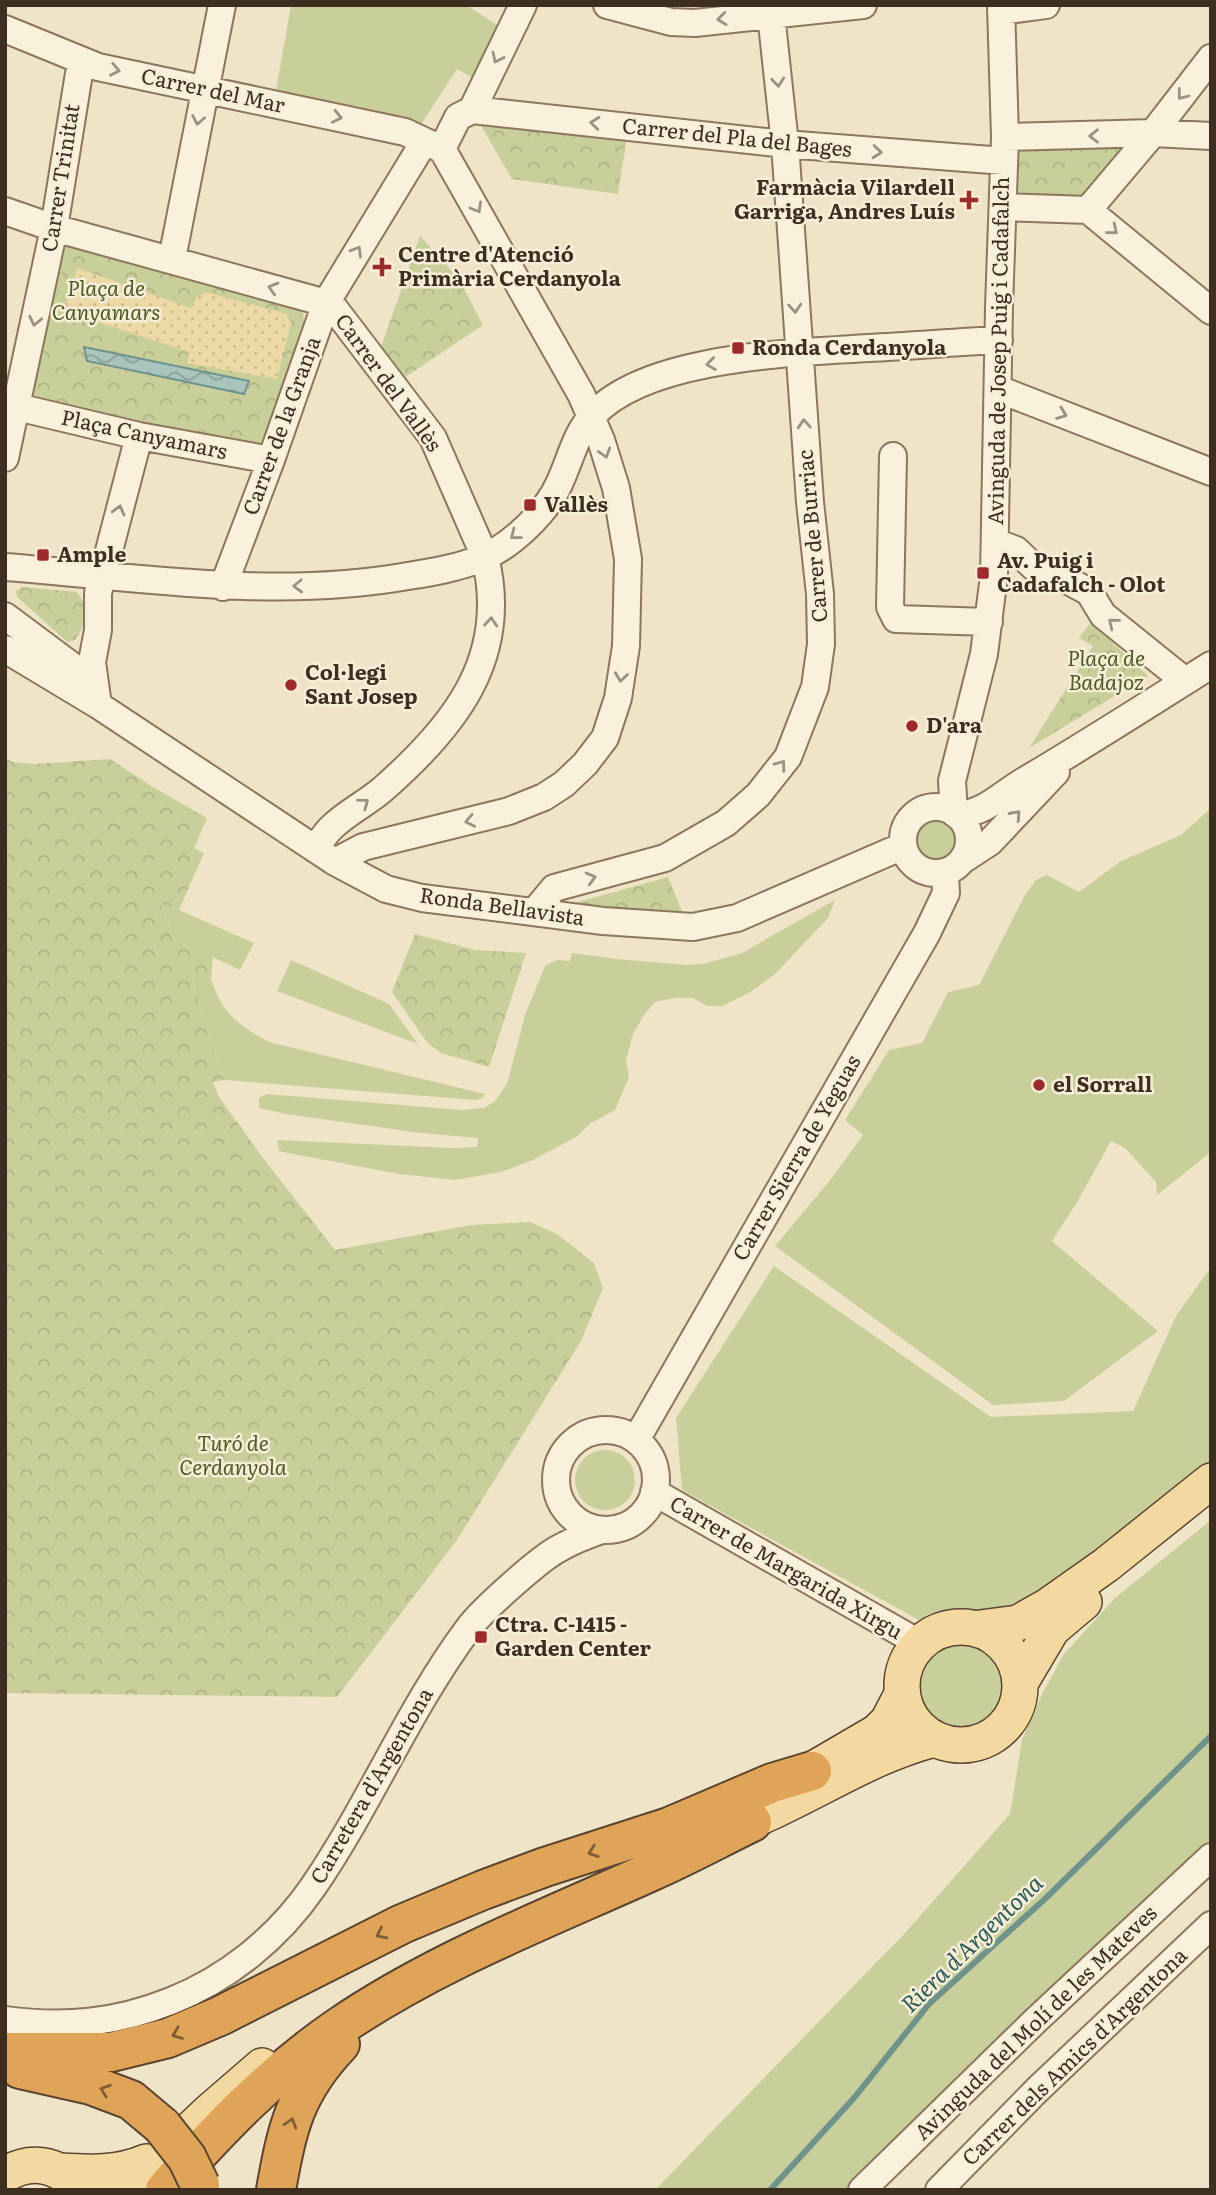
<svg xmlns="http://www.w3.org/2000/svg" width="1216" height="2195" font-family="Literata,serif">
  <defs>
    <pattern id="forest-crowns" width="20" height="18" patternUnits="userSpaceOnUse" patternTransform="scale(1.75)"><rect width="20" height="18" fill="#c9cf9b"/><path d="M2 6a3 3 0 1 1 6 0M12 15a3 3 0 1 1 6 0" fill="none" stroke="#aeb285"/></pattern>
    <pattern id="sand-dots" width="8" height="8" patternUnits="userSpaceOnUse" patternTransform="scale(1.75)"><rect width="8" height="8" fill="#ecd9a5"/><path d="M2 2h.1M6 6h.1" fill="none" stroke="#cbbb8e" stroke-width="1.8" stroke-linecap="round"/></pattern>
    <pattern id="water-waves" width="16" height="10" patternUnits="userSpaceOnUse" patternTransform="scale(1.75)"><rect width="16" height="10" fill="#a9c4bc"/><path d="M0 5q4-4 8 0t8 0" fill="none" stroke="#8ba098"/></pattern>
  </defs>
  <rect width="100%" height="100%" fill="#f0e4c8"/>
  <path fill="#c9cf9b" d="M291,5H466L502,28L476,80L457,69L422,123L276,90Z
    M1211,808V1152L1157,1195L1156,1182L1125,1148L1111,1141L1076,1204L1052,1241L1158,1331L1064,1401L993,1405L775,1246L831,1179L863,1135L845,1120L889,1050L922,1043L948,992L979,985L1025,895L1036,880L1047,875L1079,892L1121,861L1181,835Z
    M915 839a22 22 0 1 1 44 0a22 22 0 1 1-44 0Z
    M835,900L828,918L775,974L749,993L722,1006H707L693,998H675L655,1002L644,1015L633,1034L626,1061L629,1077L615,1110L591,1123L576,1137L533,1160L501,1172L455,1180L399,1174L288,1153L279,1151L277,1140L452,1148L477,1147L478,1138L421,1133L286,1114L259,1108V1098L267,1094L462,1110L484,1108L495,1101L507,1084L525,1015L545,966L557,960L570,961L572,953L616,959L687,965L707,963L742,953Z
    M161,902L254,943L240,970L172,938Z
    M291,960L389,1004L418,1044L277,991Z
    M200,976L211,979C223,1014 237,1025 269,1042L485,1094L483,1098L476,1100L224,1080L192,980Z
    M774,1266L991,1417L1133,1411L1176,1316L1211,1267V1462L1118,1538L1017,1606L919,1620L682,1490L676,1418Z
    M575 1480a30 30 0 1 1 60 0a30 30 0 1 1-60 0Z
    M1211,1520V1846L849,2190H655L905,1933L1010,1814L1022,1740L1043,1692L1064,1654L1115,1598Z
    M920 1686a43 43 0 1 1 86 0a43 43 0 1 1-86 0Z"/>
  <path fill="url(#forest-crowns)" fill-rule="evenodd" d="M477,119L627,136L618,194L512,179Z
    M1132,145L1088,199L1012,197V149Z
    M420,236L459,279L483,325L404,378L381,347Z
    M69,239L295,304L303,311L304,323L266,441L255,447L32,401L27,391L59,245ZM85,347L248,381H249L244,393Z
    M22,587L76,592C91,605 85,627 75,640L68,642L65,640L17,597L16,591Z
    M1091,622L1148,676L1029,748L1093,646L1079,638Z
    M5,758L12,762L34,764L110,759L153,787L207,818L194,848L204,853L179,910L161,903L172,938L213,957L211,979L200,977L192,980L224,1080L213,1082L219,1097L263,1158L335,1250L471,1225L530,1222L557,1234L594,1263L603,1288L581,1341L457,1540L337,1697L5,1693Z
    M668,877L684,916L574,905L578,902Z
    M415,934L475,950L526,953L489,1067L441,1053L426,1041L392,992Z"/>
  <path fill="url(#sand-dots)" d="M77,268L191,308L197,297L206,292L287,314L291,323L277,379L187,363L189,352L64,311Z"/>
  <path fill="url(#water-waves)" stroke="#6f938a" stroke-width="2" d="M84,347L249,381L244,394L87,361Z"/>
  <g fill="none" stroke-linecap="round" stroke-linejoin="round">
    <path stroke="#6f938a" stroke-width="6" d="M770,2190L854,2098L929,2004L1047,1897L1211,1736"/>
    <g stroke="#8d765c" stroke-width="30">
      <path id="minor" d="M607,5L671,22L695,23L863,5
        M1001,11L1046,5
        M5,29L98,67L405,132L441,149
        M472,110L785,144L1004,161
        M1005,137L1153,133L1211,136
        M442,149L458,117L472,110L523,5
        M1003,207L1088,210L1211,311
        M1088,210L1153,133L1211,58
        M5,211L54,228L326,303L334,308L433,438L485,557C510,657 455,726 383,789C367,803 346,813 331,828C325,834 320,842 315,849
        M172,259L222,5
        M998,389L1211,472
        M17,407L139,436L271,460
        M893,456L890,607L896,619L989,622
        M5,458L54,228L81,61
        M995,542L1016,550L1037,570L1067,580L1089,592L1103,615L1185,681
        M5,567C140,577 273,600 408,576C433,572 458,568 482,558C511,546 546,513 559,484C570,461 575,435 592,416C646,356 793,353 868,348C912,346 955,342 999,340
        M223,587L271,460L326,303L424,142
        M5,616L76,669L93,698
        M5,649L98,705L335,862L386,889L422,898L603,921L693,927L737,918L903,846
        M98,705L92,662L98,630V593L139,436
        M903 840a33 33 0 1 1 66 0a33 33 0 1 1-66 0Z
        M954,813L952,781L984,654L994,576L999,307L1005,137L1001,5
        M958,816C989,810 999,796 1024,781C1087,744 1149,704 1211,665
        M964,859L990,842L1056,772
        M335,862L363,847L509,811L544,797L564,784L585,764L605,738L618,698L626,646L628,559L616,488L601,440L581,394L442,149
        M535,911L554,888L665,858L726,823L758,795L788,757L815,687L821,644L820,594L810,502L785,144L770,5
        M556 1480a50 50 0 1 1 100 0a50 50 0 1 1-100 0Z
        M636,1440L927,933L946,893L945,873
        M654,1492L919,1643
        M5,2020C64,2028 116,2023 171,2001C227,1979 278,1938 313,1887C370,1804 408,1710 468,1629C482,1610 538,1560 558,1549C572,1541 587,1535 602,1530
        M862,2190L1034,2022L1211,1857
        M939,2190L1037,2090L1211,1925"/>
    </g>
    <g stroke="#5b4430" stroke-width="38">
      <path id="major" d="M902 1686a59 59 0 1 1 118 0a59 59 0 1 1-118 0Z
        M980,1628L1018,1623L1048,1606L1106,1565L1211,1481
        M1020,1683L1052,1629L1084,1602
        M788,1784L877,1732L888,1721L901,1696
        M726,1830C799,1806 860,1758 934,1739
        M60,2171C91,2173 118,2174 146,2162
        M5,2175C29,2159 58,2163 76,2186
        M120,2190L146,2172L210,2111L262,2066"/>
    </g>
    <g stroke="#5b4430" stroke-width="42">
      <path id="highway" d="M5,2052H111L168,2038L220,2016L402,1924L483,1890L545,1867L669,1827L772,1783L812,1771
        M20,2069L91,2085L131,2100L162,2126
        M165,2190C217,2131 273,2072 339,2027C436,1961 546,1919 652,1871C686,1856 719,1838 752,1822
        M276,2190C287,2128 295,2091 340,2044"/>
    </g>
    <use href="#minor" stroke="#faf1dc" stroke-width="26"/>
    <use href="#major" stroke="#f3d9a0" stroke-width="35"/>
    <use href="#highway" stroke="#e0a458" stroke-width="38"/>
    <g stroke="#5b4430" stroke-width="42" stroke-linecap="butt">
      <path id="highway-bridge" d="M162,2126L187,2158L200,2185"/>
    </g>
    <use href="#highway-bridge" stroke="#e0a458" stroke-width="38"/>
  </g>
  <defs><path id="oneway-chevron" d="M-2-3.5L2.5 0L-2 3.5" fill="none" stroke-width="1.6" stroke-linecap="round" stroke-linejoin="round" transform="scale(1.75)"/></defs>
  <g stroke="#9c907e">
    <use href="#oneway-chevron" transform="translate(722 19) rotate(173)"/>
    <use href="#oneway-chevron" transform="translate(497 58) rotate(116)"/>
    <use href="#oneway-chevron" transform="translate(115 70) rotate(11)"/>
    <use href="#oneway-chevron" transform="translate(778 82) rotate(84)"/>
    <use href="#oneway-chevron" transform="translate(1182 95) rotate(128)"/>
    <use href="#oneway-chevron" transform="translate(337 117) rotate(13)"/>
    <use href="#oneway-chevron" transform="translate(198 120) rotate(101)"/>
    <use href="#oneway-chevron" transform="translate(595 123) rotate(-174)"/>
    <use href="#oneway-chevron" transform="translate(1094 136) rotate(179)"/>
    <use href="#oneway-chevron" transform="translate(877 152) rotate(5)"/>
    <use href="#oneway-chevron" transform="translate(477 208) rotate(60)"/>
    <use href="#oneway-chevron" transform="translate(1113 230) rotate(39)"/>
    <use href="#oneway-chevron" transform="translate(357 251) rotate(-59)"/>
    <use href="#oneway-chevron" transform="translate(273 288) rotate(-164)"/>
    <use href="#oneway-chevron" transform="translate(795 308) rotate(86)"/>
    <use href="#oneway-chevron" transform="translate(35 321) rotate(102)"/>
    <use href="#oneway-chevron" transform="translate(711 364) rotate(172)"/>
    <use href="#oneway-chevron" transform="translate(1062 414) rotate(21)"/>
    <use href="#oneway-chevron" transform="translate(804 424) rotate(-94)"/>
    <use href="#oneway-chevron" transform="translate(605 453) rotate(73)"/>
    <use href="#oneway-chevron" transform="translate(119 510) rotate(-75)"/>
    <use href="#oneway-chevron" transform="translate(515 535) rotate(142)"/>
    <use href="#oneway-chevron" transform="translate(298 586) rotate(178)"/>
    <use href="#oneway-chevron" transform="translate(491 622) rotate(-85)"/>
    <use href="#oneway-chevron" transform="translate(1113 623) rotate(-141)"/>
    <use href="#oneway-chevron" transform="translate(621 677) rotate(98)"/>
    <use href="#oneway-chevron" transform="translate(781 765) rotate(-53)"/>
    <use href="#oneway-chevron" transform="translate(364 803) rotate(-37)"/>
    <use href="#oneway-chevron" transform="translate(1016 815) rotate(-48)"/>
    <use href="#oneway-chevron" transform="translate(470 821) rotate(168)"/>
    <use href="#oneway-chevron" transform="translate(591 878) rotate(-15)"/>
  </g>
  <g stroke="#7e5d36">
    <use href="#oneway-chevron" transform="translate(593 1852) rotate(161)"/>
    <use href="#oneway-chevron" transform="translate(381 1934) rotate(154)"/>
    <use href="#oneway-chevron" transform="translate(177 2034) rotate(159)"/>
    <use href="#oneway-chevron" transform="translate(105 2090) rotate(-160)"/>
    <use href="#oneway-chevron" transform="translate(291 2123) rotate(-73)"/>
  </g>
  <g fill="#9e2a2b" stroke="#f7eed8" stroke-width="2.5">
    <path d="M965.5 189.5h7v7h7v7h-7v7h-7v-7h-7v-7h7z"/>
    <path d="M378.5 256.5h7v7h7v7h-7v7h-7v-7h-7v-7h7z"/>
    <rect x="731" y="341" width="14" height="14" rx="3.5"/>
    <rect x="523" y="498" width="14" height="14" rx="3.5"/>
    <rect x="36" y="548" width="14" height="14" rx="3.5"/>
    <rect x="976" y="566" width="14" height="14" rx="3.5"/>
    <circle cx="291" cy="685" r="7"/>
    <circle cx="912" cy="726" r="7"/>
    <circle cx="1039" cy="1085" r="7"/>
    <rect x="474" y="1630" width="14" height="14" rx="3.5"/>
  </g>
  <g text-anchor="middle" stroke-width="5" stroke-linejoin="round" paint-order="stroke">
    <g font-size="21" fill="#3d2e20" stroke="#f7eed8">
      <text transform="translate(213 91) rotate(12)" y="7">Carrer del Mar</text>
      <text transform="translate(737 138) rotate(6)" y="7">Carrer del Pla del Bages</text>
      <text transform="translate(61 178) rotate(-81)" y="7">Carrer Trinitat</text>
      <text transform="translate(999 351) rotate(-89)" y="7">Avinguda de Josep Puig i Cadafalch</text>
      <text transform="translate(388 383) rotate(54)" y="7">Carrer del Vallès</text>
      <text transform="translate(282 426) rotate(-70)" y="7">Carrer de la Granja</text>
      <text transform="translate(144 435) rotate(12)" y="7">Plaça Canyamars</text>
      <text transform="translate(813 536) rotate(-95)" y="7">Carrer de Burriac</text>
      <text transform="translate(502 907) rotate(8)" y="7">Ronda Bellavista</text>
      <text transform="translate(797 1158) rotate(-60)" y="7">Carrer Sierra de Yeguas</text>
      <text transform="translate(786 1568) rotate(30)" y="7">Carrer de Margarida Xirgu</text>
      <text transform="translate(372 1786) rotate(-60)" y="7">Carretera d'Argentona</text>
      <text transform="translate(1036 2023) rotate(-44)" y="7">Avinguda del Molí de les Mateves</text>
      <text transform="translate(1075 2057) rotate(-44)" y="7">Carrer dels Amics d'Argentona</text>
    </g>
    <g font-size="21" font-weight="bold" fill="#3d2e20" stroke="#f7eed8" text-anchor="start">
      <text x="955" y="195" text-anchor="end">Farmàcia Vilardell<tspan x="955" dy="24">Garriga, Andres Luís</tspan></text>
      <text x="398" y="262">Centre d'Atenció<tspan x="398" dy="24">Primària Cerdanyola</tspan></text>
      <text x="752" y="355">Ronda Cerdanyola</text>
      <text x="544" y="512">Vallès</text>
      <text x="57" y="562">Ample</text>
      <text x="997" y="568">Av. Puig i<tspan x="997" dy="24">Cadafalch - Olot</tspan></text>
      <text x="305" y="680">Col·legi<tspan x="305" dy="24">Sant Josep</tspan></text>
      <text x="926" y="733">D'ara</text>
      <text x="1053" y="1092">el Sorrall</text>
      <text x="495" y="1632">Ctra. C-1415 -<tspan x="495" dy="24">Garden Center</tspan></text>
    </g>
    <g font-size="21" font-style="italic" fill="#4d5a26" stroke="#f7eed8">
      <text x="106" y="296">Plaça de<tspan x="106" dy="24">Canyamars</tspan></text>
      <text x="1106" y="666">Plaça de<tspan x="1106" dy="24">Badajoz</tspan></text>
      <text x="233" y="1451">Turó de<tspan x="233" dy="24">Cerdanyola</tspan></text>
    </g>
    <g font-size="23" font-style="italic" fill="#2f5d5a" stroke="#f7eed8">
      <text transform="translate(972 1944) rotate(-44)" y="8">Riera d'Argentona</text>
    </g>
  </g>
  <rect width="1216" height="2195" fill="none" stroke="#3d2e20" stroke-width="14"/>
</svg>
